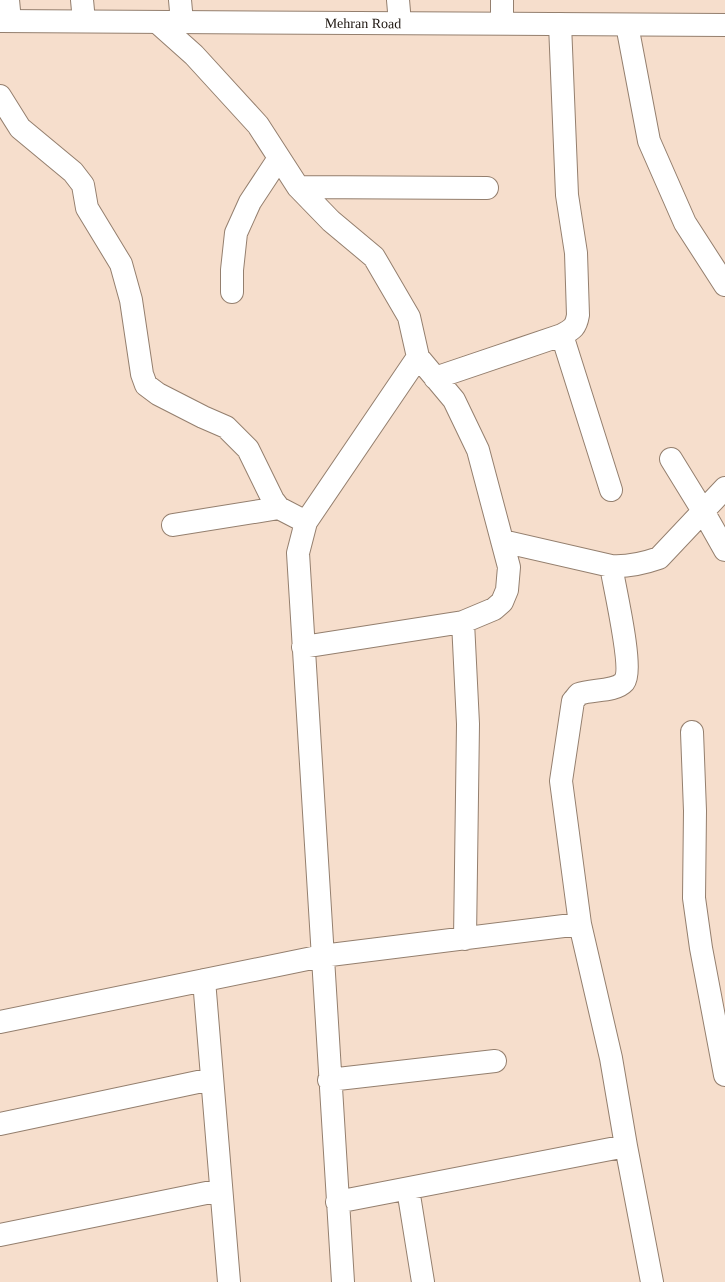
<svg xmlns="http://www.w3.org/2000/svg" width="725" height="1282" font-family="Georgia,serif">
  <rect width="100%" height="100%" fill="#f6decc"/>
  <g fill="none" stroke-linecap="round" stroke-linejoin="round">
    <g stroke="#947f6e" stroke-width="24">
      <path id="street" d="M8,0L10,21
        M82,0L84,21
        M180,0L182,22
        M398,0L400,23
        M157,22L194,55L258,125L298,187L331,221L374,257L409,317L418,357L306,522L298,553L343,1282
        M502,23V0
        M627,25L649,141L685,223L725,285
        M0,96L20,128L73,172L83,185L87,208L121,264L131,300L142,374L146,385L158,394L203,417L226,427L248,449L273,500L279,508L306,522
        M298,187L487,188
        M232,292V270L236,233L250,202L279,158
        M562,335L611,490
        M435,378L562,335C573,329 576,327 578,315L576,253L567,195L560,24
        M671,459L703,511L725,550
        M173,525L279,508
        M502,541L611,566C628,567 642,564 659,558L725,488
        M611,566C614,585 634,669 624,682C615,692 591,689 579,694C577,696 575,699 573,701L561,781L580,924L611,1058L626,1146
        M463,622L468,724L465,939
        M303,647L463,622L494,609L502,602L507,590L509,567L478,450L454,400L418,357
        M692,732L695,811L694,898L701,948L725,1075
        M204,980L229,1282
        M0,1022L322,956L580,924
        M329,1080L495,1061
        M0,1124L212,1079
        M408,1189L423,1282
        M337,1202L626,1146L652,1282
        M0,1235L221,1190"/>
    </g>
    <g stroke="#947f6e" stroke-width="24">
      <g id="secondary">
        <path id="s1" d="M0,21L725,25"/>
      </g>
    </g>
    <use href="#street" stroke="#fff" stroke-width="22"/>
    <use href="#secondary" stroke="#fff" stroke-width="22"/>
  </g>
  <g text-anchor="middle" stroke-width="4" stroke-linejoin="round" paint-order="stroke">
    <g font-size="14" fill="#1d150f" stroke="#fff">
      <text dy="5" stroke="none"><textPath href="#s1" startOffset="363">Mehran Road</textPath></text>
    </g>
  </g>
</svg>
